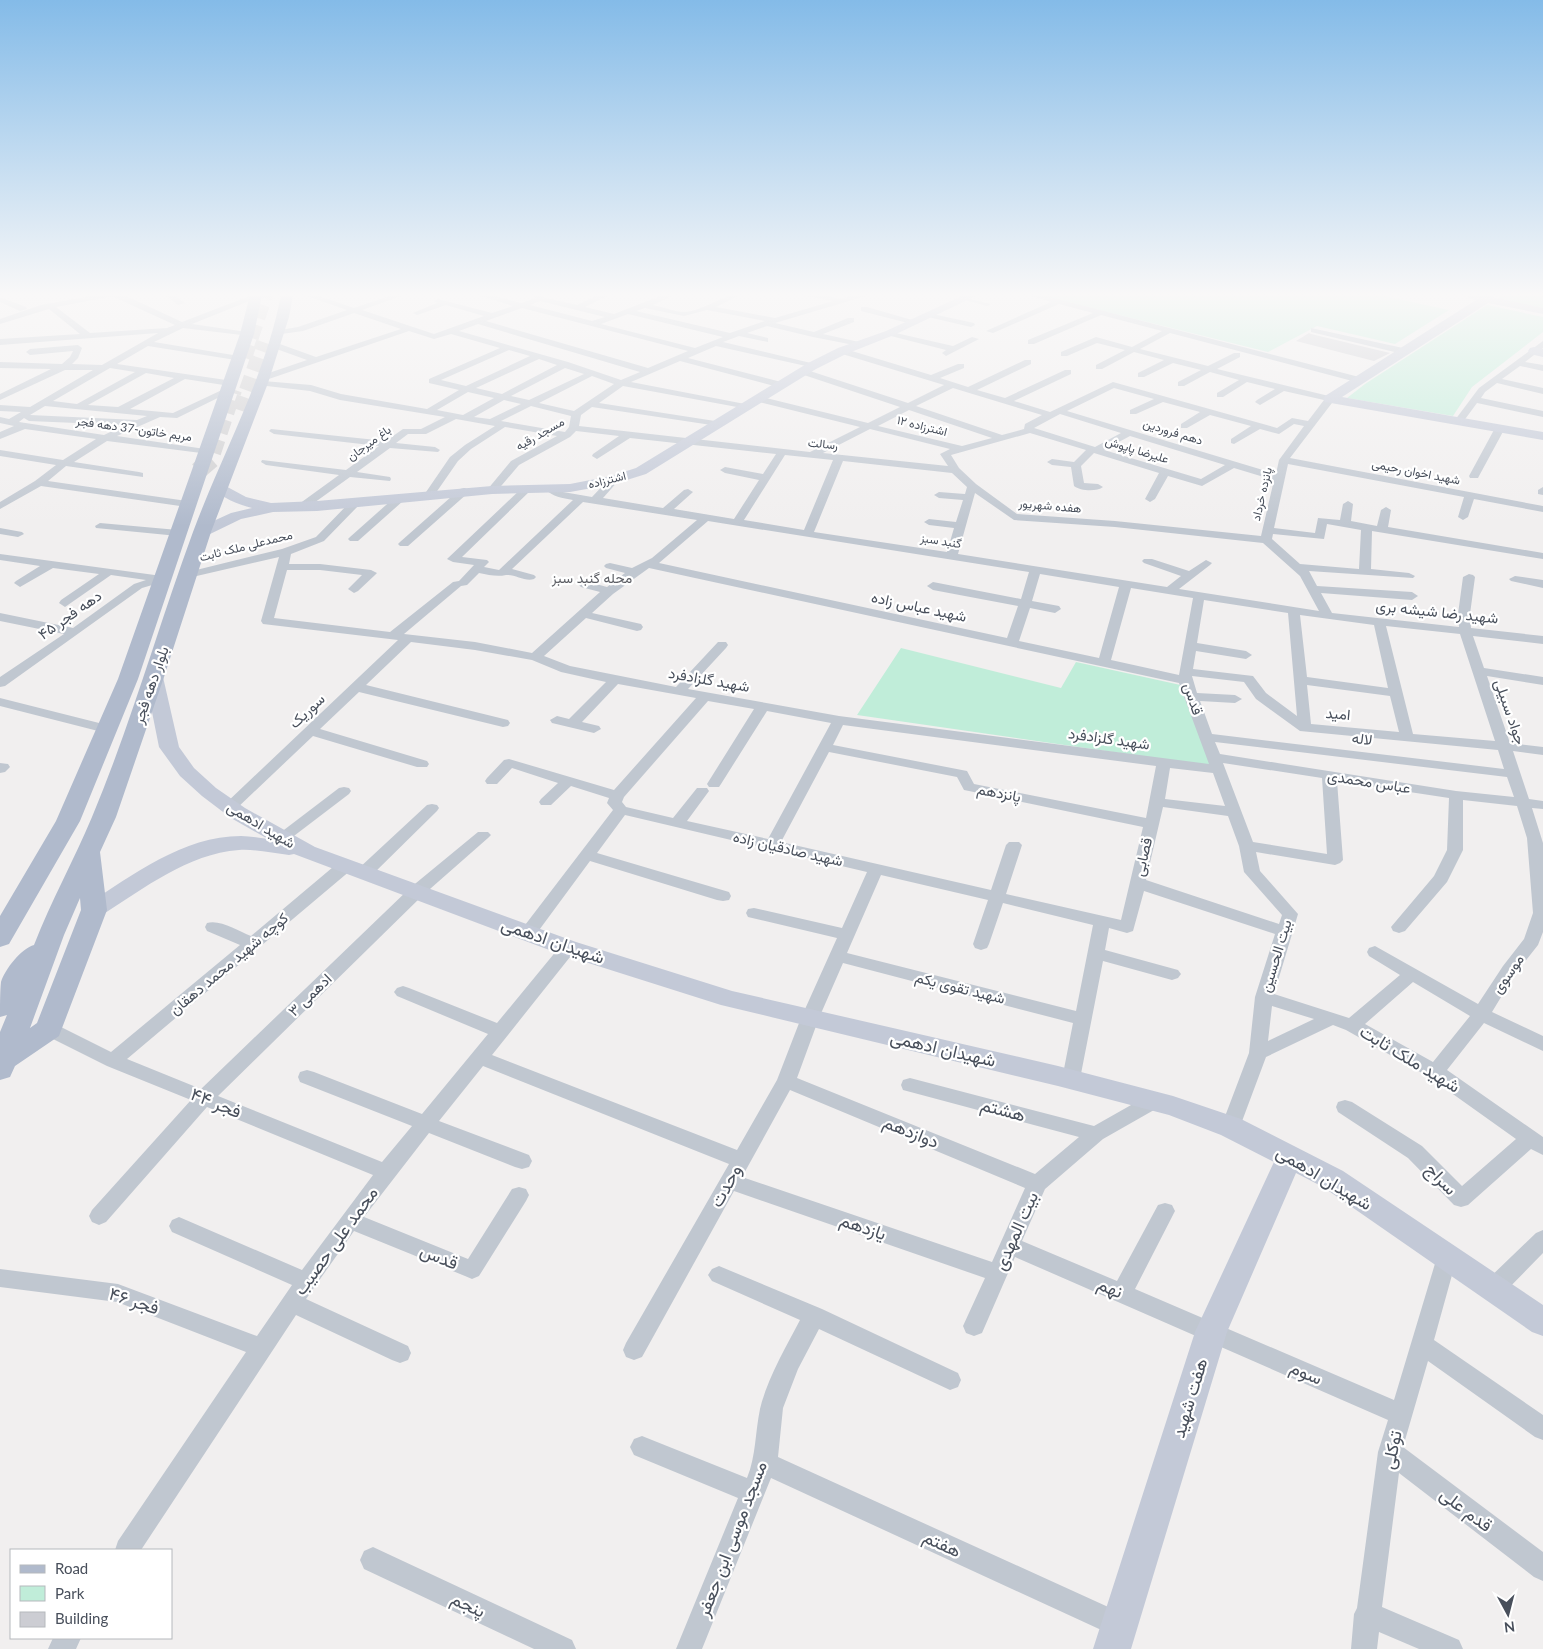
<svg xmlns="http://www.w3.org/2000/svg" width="1543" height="1649" font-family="Lato,Vazirmatn,sans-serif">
  <rect width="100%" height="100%" fill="#f1efef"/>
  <path fill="#c0edd9" d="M1039,295H1380L1449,310L1395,344L1317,326L1268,352Z
    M1502,295H1543V308L1497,299Z
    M1487,305L1543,317V332L1472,387L1453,416L1347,398L1365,384Z
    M901,648L1061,688L1076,662L1185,686L1217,767L857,715Z"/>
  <path fill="#cccdd3" d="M1309,333L1311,334L1390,353L1374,361L1296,341Z"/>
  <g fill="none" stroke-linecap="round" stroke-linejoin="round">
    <path stroke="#cfcfd1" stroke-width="14" stroke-dasharray="14 7" stroke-linecap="butt" d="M245,358L266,295
      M239,410L263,342
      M214,453L235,390"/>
    <path stroke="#cfcfd1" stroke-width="18" stroke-dasharray="18 9" stroke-linecap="butt" d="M198,471L212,459L215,451"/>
    <path fill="#c0c7d0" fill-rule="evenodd" d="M96,295H124L182,322L252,295L259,297L192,324L247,332H250V336L183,328L154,342L239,356L243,359L242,361L148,346L117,364L233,381V385L230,386L185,379L130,409L173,413L224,389H230L232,391L177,418L160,417L117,436L205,449L209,450V454L107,441L74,462L139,472L143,473V477L66,466L48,481L187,501L192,504L187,507L41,486L0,509V502L35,481L56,465L0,456V450L63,460L96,439L25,429L0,439V432L14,426L0,423V417L9,419L21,412L0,411V405L30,407L93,370H65L0,400V394L51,369L0,368V362L62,364L70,357L73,351L30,355L26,352L30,349L78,345L82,348L78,358L72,364L102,365L158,333L0,345V339L80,334L49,309L0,324V319L41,305ZM114,296V297L175,325L167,328L90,333L56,307ZM110,368L135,372L77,404L53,401ZM146,373L174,378L118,407L88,405ZM45,406L147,416L137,420L30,415ZM24,418L29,421L125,425L104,435L19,422Z
      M165,295H174L185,303L178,305Z
      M304,295H316L354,308L392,295H404L362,310L434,334L484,316L446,305L417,315L413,313L437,303L434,301L438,299L492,313L513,306L478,295H492L521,303L535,298L532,295H541L542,297L577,305L598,295H609L585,307L614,314L663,295H674L653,305C663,307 675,312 684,312C704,311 720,295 740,295L716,307L775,318L833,301L801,295H824L840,299L855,295H869L775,323L814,332L848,318H854V322L823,334L859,342V346L813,337L767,326L747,333L768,338V342L739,336L723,342L815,364V368L716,346L688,358L785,383V387L782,388L680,361L631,382L745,404L748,405V409L623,386L599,403L715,421L718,422V426L592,407L581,415L579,426L810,452L860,427L755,401V397L758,396L868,423L900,407L801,374V370H807L908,403L944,385L839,353V349L842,348L931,375L958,364H964V368L940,378L968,387L1025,360H1031V364L977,390L1005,398L1065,370H1071V374L1014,401L1050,412L1113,382L1277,428L1292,418L1308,421L1324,400L1284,391L1260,405L1255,402L1257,400L1275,389L1247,382L1223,397H1217V393L1239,380L1210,372L1184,386H1178V382L1201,370L1173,363L1144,377H1138V373L1164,360L1134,352L1102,369H1096V365L1125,350L1097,343L1067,356H1061V352L1096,337L1132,347L1162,331L1101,315L1034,344H1028V340L1093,313L1059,304L993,333L986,331L1051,302L1028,295H1042L1363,378L1364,380L1360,383L1170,333L1140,349L1208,366L1234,353H1240V357L1217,369L1333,397L1335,399L1290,458L1543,506V512L1474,499L1468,517L1463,520L1458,517L1464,497L1288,464L1274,528L1315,533L1318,518L1340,520L1343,504L1348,501L1353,504L1351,521L1377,526L1381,510L1386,507L1391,510L1388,527L1543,553V559L1372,531L1371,569L1409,573L1415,576L1413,578L1309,571L1317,586L1412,592L1418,596L1412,600L1321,593L1332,613L1459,627L1458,614L1463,577L1469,574L1473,575L1475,577L1470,614L1471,628L1543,636V644L1473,636L1484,668L1543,677V685L1487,676L1510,743L1543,747V755L1513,751L1529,799L1543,801V809L1532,808L1543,843V932L1538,945L1515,974L1492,1012L1543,1036V1051L1484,1023L1447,1070L1543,1137V1155L1531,1149L1468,1205L1461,1207L1454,1205L1408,1158L1338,1112L1336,1107L1338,1102L1345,1100L1352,1102L1422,1146L1462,1186L1516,1139L1429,1077L1346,1030L1333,1025L1266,1057L1238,1132L1231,1135L1224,1132L1221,1127L1249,1053L1255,997L1275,934L1144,891L1133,931L1127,933L1109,928L1105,950L1178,970L1181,974L1178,978L1172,980L1103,961L1080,1079L1078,1084L1071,1086L1064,1084L1062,1079L1073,1023L843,963L819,1018L797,1078L1035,1174L1079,1137L903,1090L901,1085L903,1080L910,1078L1094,1126L1147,1096L1154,1094L1161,1096L1163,1101L1161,1106L1103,1139L1045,1189L1022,1241L1117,1281L1158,1205L1165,1203L1172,1205L1175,1211L1135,1289L1394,1400L1437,1257L1440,1251L1447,1248L1454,1251L1457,1257L1434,1340L1543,1415V1440L1535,1437L1428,1361L1403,1447L1543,1552V1581L1534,1577L1399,1473L1382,1607L1459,1640L1463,1649H1419L1379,1632L1377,1649H1351L1354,1614L1357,1608L1378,1452L1388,1420L1015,1257L982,1333L974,1336L966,1333L963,1326L985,1278L734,1191L642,1357L634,1360L626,1357L623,1350L626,1343L729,1164L483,1066L439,1121L529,1155L532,1161L529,1167L522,1169L515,1167L429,1133L364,1217L468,1259L512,1189L519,1187L526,1189L529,1195L526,1201L479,1276L472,1279L465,1276L354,1231L306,1299L408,1346L411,1353L408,1360L400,1363L392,1360L296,1315L141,1550H115L118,1541L246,1352L117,1302L0,1287V1269L118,1284L257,1336L292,1285L172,1232L169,1226L172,1220L179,1217L186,1220L302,1270L373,1175L207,1107L106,1222L99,1225L92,1222L89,1216L92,1210L191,1100L107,1066L43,1034L40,1029L43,1024L49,1022L55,1024L111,1052L240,945L207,931L205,927L207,923C220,919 238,931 251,936L339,862H351L353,866L351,870L127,1059L201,1089L410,888L478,832H488L491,835L488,838L422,896L218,1096L382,1162L412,1126L300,1082L298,1077L300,1072L307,1070L314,1072L422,1114L488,1034L397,996L394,992L397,988L403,986L409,988L497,1023L562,944L568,942L574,944L576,948L574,952L492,1055L737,1150L777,1080L801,1018L837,938L748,917L746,913L748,909L754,908L842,928L867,872L625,815L597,853L729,892L731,896L729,900L723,901L717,900L590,861L534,937L528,939L522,937L520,933L522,929L613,810L607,803L609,798L571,786L551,805H541L539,802L541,799L558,783L512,768L497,784H487L485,781L487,778L504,760L509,759L614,790L696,698L618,684L582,722L599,726L601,729L594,733L552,723L550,720L557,716L569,719L606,682L561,672L532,660L475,650L411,642L366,685L508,720L510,723L508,726L503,727L359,692L320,729L427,761L429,764L427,767H417L313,736L235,810H225L223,807L225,804L398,640L263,624L261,621L279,557L188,578L182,575L184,573L282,549L316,537L351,501H359L360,503L359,505L324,541L291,554L289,564H320L371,570L377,573L375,575L358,591L354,593L348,589L362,575L320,570H287L274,618L390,632L453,582L459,581L474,565L453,562L447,559L522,488L526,487L531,490L462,557L487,560L489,562L484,567L499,570L573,500C562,498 553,497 545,489L546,487H554L563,492L592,497L610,478L614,477L619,480L603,498L663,508L684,490L688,489L693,492L674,509L734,519L759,480L725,473L720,470L725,467L763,474L776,454L630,438L597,459L592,456L593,454L619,436L576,431L570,437L519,465L496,492L492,493L487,490L511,461L557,436L505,427L471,449L458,461L433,497H425L424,495L450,457L465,445L495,426L456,419L426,434H408L396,443L435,447L440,450L438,452L390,448L357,472L390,477L391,479L390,481L350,477L307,508H299L298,506L299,504L339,475L266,465L261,462L262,460L346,470L379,446L274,434L269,431L271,429L386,441L403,429H421L445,417L340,400L310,391L258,385V381L262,380L259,378L260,376L307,360L271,347V343H277L316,357L401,329L354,313L303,331L274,335V331L298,327L347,310ZM540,301L605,317L592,321L530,305ZM522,308L688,351L648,368L486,321ZM645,308L684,316L707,310L765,321L730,333L636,311ZM628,314L723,337L695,348L601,324ZM478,324L640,372L621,380L568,362L459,331ZM409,331L434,339L451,334L500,348L429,379V383L459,390L427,409L341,394L311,385L263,381ZM509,350L530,356L466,386L441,380ZM539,359L557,365L502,394L476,388ZM565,368L584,374L529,400L511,396ZM592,376L614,384L574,411L539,403ZM953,388L966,392L1042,415L1025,424L1024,429L1002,435L916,406ZM1114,388L1154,399L1130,410V414H1136L1163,402L1200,412L1181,424V428H1187L1210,415L1251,426L1231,439V443L1234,444L1260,429L1279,434L1294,424L1304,426L1279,460L1276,474L1067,411ZM468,392L494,398L463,415L437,410ZM504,400L521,404L490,419L474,417ZM531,406L571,416L569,427L565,432L501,421ZM909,410L992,438L962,446L878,426ZM1060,414L1121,433L1095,447L1034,428ZM870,429L950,449L940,454L948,466L823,453ZM1030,433L1086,450L1074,462L1052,459L1047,462L1052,465L1071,467L1074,486C1080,491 1097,492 1103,487L1098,484L1084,483L1081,466L1094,453L1159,473L1145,499L1150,502L1155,499L1168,476L1202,486L1234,468L1274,480L1261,536L1115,521L1017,514L976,484L959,468L951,455ZM1130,436L1225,465L1201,479L1104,450ZM785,455L833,460L804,530L744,520ZM843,461L952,473L967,487L965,494L939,492L934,495L939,498L963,500L956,522L929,519L924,522L929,525L954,528L947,552L814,532ZM975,493L1014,520L1115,527L1263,543L1300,576L1319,611L1179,589L1210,565L1212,563L1206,560L1189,571L1152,559H1144L1142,561L1144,563L1181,576L1167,587L958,554ZM583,502L697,520L652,558L632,568L610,563L606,564L604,566L606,568L625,573L607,587L585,581L581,583L579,585L581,587L600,592L532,653L475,642L404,634L461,586L467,585L479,573C489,575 497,577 506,575C515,574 525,582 534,579L536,577L534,575L512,569ZM708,521L1029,572L1021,599L933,582L927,586L933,590L1018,606L1007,638L659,563ZM1327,524L1361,530L1359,569L1300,564L1272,539L1273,534L1324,539ZM649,568L1179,683L1209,764L839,716L688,689L726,648L728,645L726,642H718L676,687L570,666L544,656L586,618L637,631L641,630L643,627L641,624L592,613L613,594ZM1040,574L1119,587L1099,658L1019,641L1030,608L1055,613L1061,609L1059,606L1032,601ZM1131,588L1193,598L1179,675L1111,660ZM1204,600L1288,613L1297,716L1266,693L1253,676L1193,669L1196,651L1246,659L1252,655L1246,651L1197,643ZM1300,615L1374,625L1388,688L1307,677ZM1386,626L1460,634L1495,741L1413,734ZM1192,676L1244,682L1256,699L1300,731L1498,750L1504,769L1212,734L1200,701L1235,703L1242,699L1235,695L1197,693ZM1307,685L1390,696L1399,732L1311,724ZM708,701L754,709L707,784L709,787H719L721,784L767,711L831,723L768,839L687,821L709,791L707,788H697L673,818L626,807L622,802L624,797ZM843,725L1156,766L1146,818L974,784L967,771L833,745ZM1215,742L1507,777L1514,797L1456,791L1220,754ZM829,752L957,777L964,790L969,791L1143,827L1121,920L1006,894L1022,845L1019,842H1009L1006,845L991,890L781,842ZM1223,763L1322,778L1327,854L1253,842ZM1170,768L1213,773L1225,806L1165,799ZM1337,781L1449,798L1447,850L1434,876L1391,927L1393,931L1399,933L1405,931L1447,882L1463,850V800L1517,806L1527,838L1533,913L1524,939L1503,966L1478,1004L1375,946L1369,948L1367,952L1369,956L1400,975L1349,1018L1274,994L1298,914L1260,871L1256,852L1335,865L1340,863L1343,860ZM1163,807L1228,816L1239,846L1244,872L1282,915L1279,924L1146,880ZM881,875L988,900L973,944L975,948L981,950L987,948L989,944L1003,903L1093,925L1076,1011L847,953ZM1413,982L1470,1016L1433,1062L1365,1024ZM1272,1006L1314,1019L1268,1041ZM790,1090L1025,1188L992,1262L742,1177Z
      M0,297L26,307L27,309L20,311L0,302Z
      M962,297L991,304L987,306L961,299Z
      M861,307H867L919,322L912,324L861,311Z
      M928,313L974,323L975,325L971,327L928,317Z
      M1311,328L1403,348L1407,351L1403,354L1311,332Z
      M887,331L953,346L972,337L979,339L946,356L942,353L946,350L887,335Z
      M1543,341V348L1525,362L1543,365V371L1520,366L1502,379L1543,388V394L1497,383L1485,392L1481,398L1543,411V417L1477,403L1463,422H1457L1455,420L1479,388Z
      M1500,425L1505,428L1479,476L1478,478H1470L1469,476L1495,428Z
      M1543,487V495L1538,494V490Z
      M464,488L468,489L469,491L468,493L408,546H400L398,544L400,542L460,489Z
      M399,496L404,499L403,501L358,541H350L348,539L350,537L395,497Z
      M100,523L178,530L184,533L178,536L96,528L95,526Z
      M0,528L22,532L24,534L18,537L0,534Z
      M0,554L162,576L168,579L166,581L142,588L5,686L0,687V677L64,634L0,621V613L73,628L134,584L146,580L111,575L65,607L59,603L61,600L99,574L53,568L20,587L14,583L16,581L40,566L0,560Z
      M1515,576L1543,580V588L1511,581L1509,579Z
      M0,698L111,726L113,729L106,733L0,706Z
      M0,763L8,764L10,767L5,772L0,773Z
      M344,787L349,788L351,791L349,794L286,842H276L273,839L276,836L339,788Z
      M432,804L437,805L439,808L437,811L370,877H358L356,873L358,869L427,805Z
      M1543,1230V1253L1501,1296L1493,1298L1485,1296L1482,1289L1485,1282L1536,1233Z
      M719,1266L822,1309L958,1373L961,1380L958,1387L950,1390L819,1329L798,1369L783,1408L778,1457L1128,1616L1132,1625L1128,1634L1119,1638L1110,1634L771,1478L702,1649H676L738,1498L634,1455L630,1447L634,1439L642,1436L747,1478C756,1456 755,1433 760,1409C767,1379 786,1347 800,1320L712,1281L708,1275L712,1269Z
      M373,1547L572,1640L576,1649H534L364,1569L360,1560L364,1551Z
      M53,1638H81L76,1649H48Z"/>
    <path fill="#c3c9d7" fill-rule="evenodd" d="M964,295H978L894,335L846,354L816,369L646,474L614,484L570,492L492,494L317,511L273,512L241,519L208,535H196L194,532L196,529L231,513L252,508C238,504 222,499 213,487L215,484L220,483L246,497L271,503L317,501L492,486L570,484L611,476L636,468L808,363L838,348L886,331Z
      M1467,295H1484L1543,308V314L1488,303L1342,397L1543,432V440L1325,402L1323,399L1325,396L1476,300L1468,298Z
      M1534,347L1543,349V357L1530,354L1528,351L1530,348Z
      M154,671L161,673L163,677L179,747L194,768L216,788L245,808L315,847L576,942L732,991L1058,1066L1173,1096L1241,1119L1343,1171L1543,1305V1336L1532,1332L1323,1187L1296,1173L1227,1332L1131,1649H1093L1195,1332L1274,1162L1221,1135L1169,1115L1058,1086L721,1005L560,954L294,854L289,855C273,853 255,849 239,850C187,854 145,888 102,915L94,918L86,915L83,910L86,905C133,875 183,836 241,836C250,836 259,838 268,839L231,818L202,796L180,776L159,747L145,677L147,673Z"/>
    <path fill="#b0bacc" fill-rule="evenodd" d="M250,295H262L254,334L138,679L80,821L9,944L0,947V916L56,821L118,679L240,334Z
      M281,295H293L289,317L268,383L211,532L164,677L116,817L100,852L107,910L59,1036L15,1066L10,1077L0,1080V1032L7,1015L0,1017C0,1007 0,991 1,982C5,969 22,948 34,945C51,901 74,860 92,817C131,724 158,627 193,532C222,454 265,378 281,295ZM80,898L81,910L37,1023L30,1028L64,935Z"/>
  </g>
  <linearGradient id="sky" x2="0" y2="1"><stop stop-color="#84bbe8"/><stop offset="0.56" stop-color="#f9f8f8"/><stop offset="1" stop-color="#f9f8f8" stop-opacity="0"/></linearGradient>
  <rect width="1543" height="526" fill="url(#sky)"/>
  <g text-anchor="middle" stroke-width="4.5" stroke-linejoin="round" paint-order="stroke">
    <g font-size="12" fill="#484f5b" stroke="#fff">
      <text transform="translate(922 426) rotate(14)" y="4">اشترزاده ۱۲</text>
      <text transform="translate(134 429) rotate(8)" y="4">مریم خاتون-37 دهه فجر</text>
      <text transform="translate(1173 432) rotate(17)" y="4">دهم فروردین</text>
      <text transform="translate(540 434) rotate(-30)" y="4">مسجد رقیه</text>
      <text transform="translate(369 443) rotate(-36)" y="4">باغ میرجان</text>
      <text transform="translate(823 444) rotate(6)" y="4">رسالت</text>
      <text transform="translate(1137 450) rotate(17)" y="4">علیرضا پاپوش</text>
      <text transform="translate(1416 472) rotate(11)" y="4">شهید اخوان رحیمی</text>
      <text transform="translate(607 480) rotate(-14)" y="4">اشترزاده</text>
      <text transform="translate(1262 494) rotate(-77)" y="4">پانزده خرداد</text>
      <text transform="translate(1050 506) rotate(5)" y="4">هفده شهریور</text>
      <text transform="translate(941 541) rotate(9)" y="4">گنبد سبز</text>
      <text transform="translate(246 546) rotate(-14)" y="4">محمدعلی ملک ثابت</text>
    </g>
    <g font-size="14" fill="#5c5e64" stroke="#fff">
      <text x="592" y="583">محله گنبد سبز</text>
    </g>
    <g font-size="15" fill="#484f5b" stroke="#fff">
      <text transform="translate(919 607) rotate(12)" y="5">شهید عباس زاده</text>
      <text transform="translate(1437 612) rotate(6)" y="5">شهید رضا شیشه بری</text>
      <text transform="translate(70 615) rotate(-35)" y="5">دهه فجر ۴۵</text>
      <text transform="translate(709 680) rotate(10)" y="5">شهید گلزادفرد</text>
      <text transform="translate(151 685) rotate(-71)" y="5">بلوار دهه فجر</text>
      <text transform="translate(1193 699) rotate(72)" y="5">قدس</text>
      <text transform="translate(307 711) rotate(-43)" y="5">سوریک</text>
      <text transform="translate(1510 712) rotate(71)" y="5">جواد سبیلی</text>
      <text transform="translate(1338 714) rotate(5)" y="5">امید</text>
      <text transform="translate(1109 739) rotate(8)" y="5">شهید گلزادفرد</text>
      <text transform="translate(1362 739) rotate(7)" y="5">لاله</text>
      <text transform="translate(1369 782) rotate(9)" y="5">عباس محمدی</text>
      <text transform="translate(999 793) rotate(11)" y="5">پانزدهم</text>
      <text transform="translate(261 825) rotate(31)" y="5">شهید ادهمی</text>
      <text transform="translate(788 849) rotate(13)" y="5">شهید صادقیان زاده</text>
      <text transform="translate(1143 857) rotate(-77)" y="5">قصابی</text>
      <text transform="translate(1276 956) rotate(-73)" y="5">بیت الحسین</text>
      <text transform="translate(229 964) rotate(-40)" y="5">کوچه شهید محمد دهقان</text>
      <text transform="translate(1508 974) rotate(-55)" y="5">موسوی</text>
      <text transform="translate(960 988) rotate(14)" y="5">شهید تقوی یکم</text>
      <text transform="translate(310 995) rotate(-44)" y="5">ادهمی ۳</text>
    </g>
    <g font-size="18" fill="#484f5b" stroke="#fff">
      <text transform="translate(553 941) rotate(19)" y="6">شهیدان ادهمی</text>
      <text transform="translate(943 1049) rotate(13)" y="6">شهیدان ادهمی</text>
      <text transform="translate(1410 1059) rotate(31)" y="6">شهید ملک ثابت</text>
      <text transform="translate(216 1103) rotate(22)" y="6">فجر ۴۴</text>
      <text transform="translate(1003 1110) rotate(15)" y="6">هشتم</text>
      <text transform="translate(911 1132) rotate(22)" y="6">دوازدهم</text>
      <text transform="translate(1324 1178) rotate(31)" y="6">شهیدان ادهمی</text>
      <text transform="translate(1441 1179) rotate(46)" y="6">سراج</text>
      <text transform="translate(726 1186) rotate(-61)" y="6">وحدت</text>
      <text transform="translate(863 1227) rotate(19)" y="6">یازدهم</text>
      <text transform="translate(1016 1231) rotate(-66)" y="6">بیت المهدی</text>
      <text transform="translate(336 1241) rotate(-54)" y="6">محمد علی حصیب</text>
      <text transform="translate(439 1257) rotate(22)" y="6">قدس</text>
      <text transform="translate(1110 1288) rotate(23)" y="6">نهم</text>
      <text transform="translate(134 1301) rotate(18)" y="6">فجر ۴۶</text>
      <text transform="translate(1306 1373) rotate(23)" y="6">سوم</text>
      <text transform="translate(1190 1398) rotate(-73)" y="6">هفت شهید</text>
      <text transform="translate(1392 1450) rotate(-78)" y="6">توکلی</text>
      <text transform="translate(1466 1510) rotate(37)" y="6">قدم علی</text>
      <text transform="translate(732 1539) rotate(-69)" y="6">مسجد موسی ابن جعفر</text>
      <text transform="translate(942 1544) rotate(25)" y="6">هفتم</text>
      <text transform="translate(468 1605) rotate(25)" y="6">پنجم</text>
    </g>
  </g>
  <rect x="10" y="1549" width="162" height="90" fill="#ffffff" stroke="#b6b9bd"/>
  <rect x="20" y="1565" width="25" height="8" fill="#b0bacc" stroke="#b6b9bd"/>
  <text x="55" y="1574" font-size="15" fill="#484f5b">Road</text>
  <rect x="20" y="1586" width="25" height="15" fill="#c0edd9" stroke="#b6b9bd"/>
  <text x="55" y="1599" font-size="15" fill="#484f5b">Park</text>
  <rect x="20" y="1612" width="25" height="15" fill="#cccdd3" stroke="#b6b9bd"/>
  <text x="55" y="1624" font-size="15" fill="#484f5b">Building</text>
  <g transform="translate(1508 1614) rotate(173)" stroke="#ffffff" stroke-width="4" paint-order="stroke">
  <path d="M0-4L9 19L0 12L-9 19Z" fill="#484f5b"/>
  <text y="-8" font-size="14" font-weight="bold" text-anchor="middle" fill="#484f5b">N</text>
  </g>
</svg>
